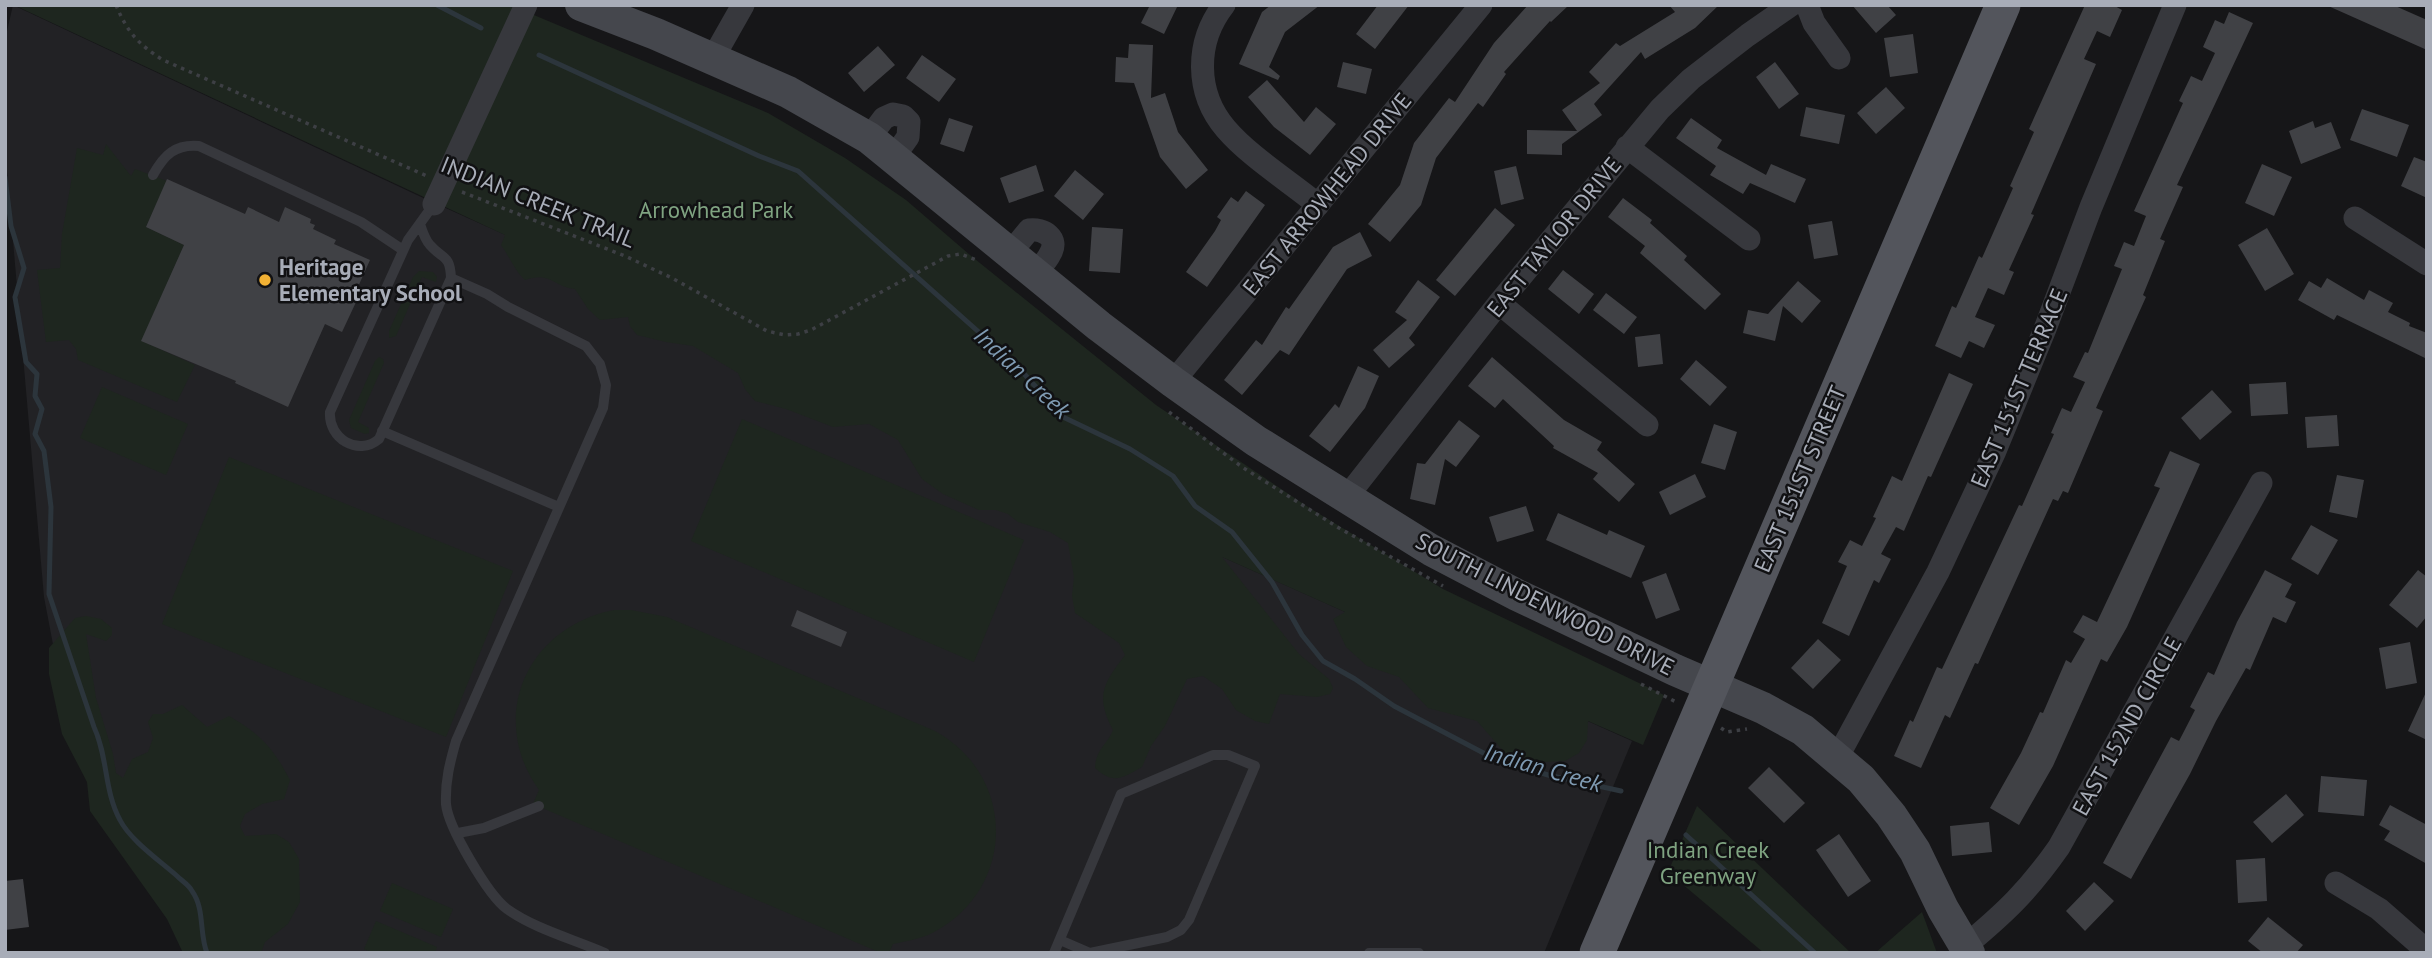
<svg xmlns="http://www.w3.org/2000/svg" width="2432" height="958" font-family="'PT Sans',sans-serif">
  <rect width="100%" height="100%" fill="#161618"/>
  <path fill="#222225" d="M13,5L419,196L1632,741L1544,953H189L71,739L44,597L5,149V40Z"/>
  <path fill="#1e261f" d="M14,5H510L689,80L768,113L845,158L906,200L970,255L1156,405L1308,507L1443,589L1664,695L1643,745L1588,721L1587,740L1579,753L1565,761L1543,762L1506,754L1477,721L1428,708L1399,677L1367,666L1346,647L1333,619L1345,612L1222,557L1299,654L1329,679L1333,688L1330,694L1317,697L1280,694L1269,724L1255,721L1236,710L1222,689L1203,676L1187,679L1165,726L1151,746L1142,767C1122,778 1114,785 1095,768C1096,749 1107,745 1113,730C1095,696 1103,684 1125,655L1119,643L1075,613L1072,596L1074,577L1068,543L1050,532L1018,522L1008,514L996,510H979L943,494L922,479L898,440L869,424L833,427L786,409L755,401L745,389L738,373L693,346L666,342L637,335L630,326L628,317L600,320L588,309L575,289C553,287 551,271 525,280C514,270 510,257 501,245L505,235Z
    M106,144L131,176L135,169L167,181L146,227L184,245L142,341L195,365L177,402L78,360L76,349L69,340L46,342L37,270L60,268L62,234L77,148L103,155Z
    M419,271L433,272L437,277L436,282L422,277L396,336L389,338V331L413,277Z
    M379,357L383,359L384,363L358,422L369,428V433L365,434L351,428L349,420L375,361Z
    M102,387L188,424L166,475L80,438Z
    M742,419L1024,540L974,662L691,541Z
    M229,457L513,571L446,737L162,624Z
    M614,610H631L667,617L935,731C1017,776 1016,888 934,932C921,939 907,941 893,944L889,953H881L533,804L539,790C487,717 527,627 614,610Z
    M86,616L101,619L112,628V635L106,641L86,634L96,698L113,754L116,773L123,778L132,759L148,752L153,738L148,722L153,714H163L182,705L207,727L229,716C261,735 272,746 290,780L284,799L262,804L245,814L240,826L245,836L276,834L289,842L299,859L300,902L288,924L265,942L261,953H183L167,919L90,811L87,782L62,734L49,674V648L75,618Z
    M1697,806L1851,953H1764L1668,872Z
    M392,883L453,909L441,937L380,911Z
    M1922,912L1937,953H1875Z
    M376,921L437,947L435,953H373L364,949Z"/>
  <g fill="none" stroke-linecap="round" stroke-linejoin="round">
    <path stroke="#2c353c" stroke-width="5" d="M437,5L481,28
      M539,55L759,156L798,171L1018,367L1063,417L1130,449L1173,476L1195,506L1232,532L1272,582L1302,635L1323,661L1355,679L1394,706L1493,758L1548,775L1621,791
      M5,177L11,226L24,268L15,297L26,362L37,374L35,396L42,409L35,434L44,451L51,507L49,594L94,727C108,757 104,791 120,820C130,840 160,861 177,876C182,881 189,885 192,891C205,909 199,933 207,953
      M1686,835L1815,953"/>
  </g>
  <path fill="#404145" d="M1150,5H1178L1164,34L1141,23Z
    M1271,5H1320L1285,32L1269,67L1280,76L1278,80L1239,64L1262,12Z
    M1378,5H1409L1375,49L1356,34Z
    M1528,5H1569L1551,22L1550,21L1504,72L1506,74L1483,107L1478,103L1436,158L1421,205L1390,242L1368,224L1400,185L1414,143L1449,98L1455,102L1494,43Z
    M1669,5H1719L1695,28L1645,59L1641,52L1594,104L1602,115L1562,144V155L1527,154V130L1577,131L1562,110L1600,83L1589,72L1616,43L1620,46L1675,12Z
    M1852,5H1887L1896,15L1876,33Z
    M2085,5H2113L2122,10L2110,37L2097,31L2084,59L2096,64L2031,214L2034,215L2009,270L2014,272L2004,295L1988,288L1975,317L1995,325L1984,348L1969,341L1961,358L1935,346L1952,306L1956,308L1979,256L1982,258L2013,188L2010,186L2034,132L2029,129Z
    M2326,5H2393L2427,20V50Z
    M2229,12L2253,23L2177,185L2183,187L2160,239L2165,241L2143,295L2146,297L2096,408L2103,411L2068,493L2063,491L2058,501L2053,499L1978,664L1975,663L1950,718L1945,715L1921,768L1894,756L1910,720L1913,722L1937,667L1942,669L2019,505L2022,506L2054,434L2051,433L2062,408L2071,412L2085,382L2073,377L2085,352L2088,353L2122,269L2114,266L2124,242L2134,246L2146,216L2134,211L2183,103L2179,101L2191,76L2202,81L2215,53L2203,47L2215,20L2224,24Z
    M1913,34L1918,73L1890,77L1884,38Z
    M1129,44L1153,45L1151,98L1165,93L1178,132L1208,170L1186,189L1160,157L1134,83L1115,82L1116,57L1128,58Z
    M878,46L895,65L864,92L848,73Z
    M922,55L956,79L939,102L906,78Z
    M1343,62L1372,69L1366,94L1337,87Z
    M1775,62L1799,94L1779,109L1756,77Z
    M1267,80L1304,122L1316,107L1336,124L1310,155L1274,127L1248,97Z
    M1886,87L1905,108L1876,134L1857,113Z
    M1806,107L1845,115L1839,144L1800,136Z
    M2362,109L2409,125L2397,157L2350,140Z
    M949,118L973,126L964,152L940,144Z
    M1691,118L1722,140L1717,148L1766,175L1771,164L1806,179L1795,203L1750,183L1743,194L1710,175L1716,166L1676,138Z
    M2313,121L2315,128L2331,122L2341,148L2301,164L2289,131Z
    M2414,157L2427,162V198L2401,186Z
    M2262,164L2292,177L2274,216L2245,203Z
    M1036,165L1044,191L1009,203L1000,178Z
    M1516,166L1524,199L1501,205L1494,171Z
    M1075,170L1104,194L1083,220L1054,196Z
    M167,179L245,214L248,207L279,222L285,207L311,219L310,223L315,225L313,229L336,240L334,244L370,260L353,298L357,300L342,332L325,324L288,407L235,383L236,381L141,341L184,245L146,227Z
    M1246,191L1265,205L1207,287L1186,272L1215,231L1221,220L1217,217L1231,197L1238,202Z
    M1623,198L1652,220L1650,223L1687,256L1684,260L1721,294L1705,310L1640,253L1645,246L1608,217Z
    M1495,208L1515,225L1455,296L1436,280Z
    M1832,221L1838,255L1814,259L1808,225Z
    M1092,227L1123,229L1120,273L1089,271Z
    M2267,228L2294,274L2265,291L2238,245Z
    M1360,232L1372,256L1347,269L1289,355L1280,350L1242,395L1224,380L1256,340L1262,345L1286,307L1289,309L1333,247Z
    M1563,270L1594,294L1579,314L1548,289Z
    M2327,278L2364,300L2369,290L2393,303L2388,312L2410,323L2409,326L2427,333V359L2337,315L2334,320L2298,300L2309,281L2321,288Z
    M1418,280L1440,297L1409,338L1415,345L1389,368L1373,350L1407,320L1395,312Z
    M1798,281L1821,301L1802,323L1783,306L1775,341L1743,333L1748,310L1768,314Z
    M1606,293L1637,317L1624,334L1593,310Z
    M1660,334L1663,364L1638,367L1635,337Z
    M1492,357L1564,420L1602,442L1597,450L1635,484L1619,502L1593,479L1598,473L1553,448L1554,446L1503,399L1495,408L1468,386Z
    M1696,360L1727,387L1710,406L1680,379Z
    M1358,366L1379,376L1365,408L1330,452L1309,436L1335,404L1339,408Z
    M1949,373L1973,384L1931,477L1928,476L1904,531L1896,527L1881,554L1891,559L1879,583L1874,580L1849,636L1822,623L1847,566L1838,562L1850,540L1862,546L1876,518L1873,517L1892,476L1902,481Z
    M2286,382L2288,414L2251,416L2249,384Z
    M2212,390L2232,412L2200,440L2181,418Z
    M2337,415L2339,446L2307,448L2305,417Z
    M1459,420L1480,436L1456,467L1445,459L1435,505L1410,499L1417,463L1425,464Z
    M1714,424L1737,432L1725,470L1701,463Z
    M2170,451L2200,464L2127,627L2107,662L2101,659L2053,766L2019,825L1990,808L2021,753L2040,712L2043,713L2066,660L2071,663L2085,639L2073,632L2083,615L2097,622L2160,488L2154,486Z
    M1695,474L1706,497L1670,515L1659,492Z
    M2337,475L2364,480L2357,518L2329,512Z
    M1526,506L1534,531L1497,542L1489,517Z
    M1558,513L1607,535L1609,530L1645,546L1631,578L1546,540Z
    M2311,525L2338,540L2318,575L2291,559Z
    M2265,570L2292,584L2285,597L2296,602L2286,623L2273,617L2250,670L2246,668L2216,721L2190,774L2131,879L2103,863L2171,737L2179,741L2195,710L2190,707L2208,672L2214,675L2237,622Z
    M2418,570L2427,577V616L2417,628L2389,605Z
    M1666,573L1680,610L1656,619L1642,582Z
    M797,610L847,632L841,647L791,626Z
    M1818,639L1841,660L1813,689L1791,668Z
    M2410,642L2417,683L2386,689L2379,648Z
    M2427,690V740L2408,731Z
    M1769,767L1805,803L1784,823L1748,788Z
    M2321,776L2367,780L2364,816L2318,812Z
    M2286,794L2304,815L2272,843L2253,822Z
    M2390,805L2427,825V864L2384,840L2390,831L2379,825Z
    M1989,822L1992,852L1952,856L1950,826Z
    M1839,834L1871,881L1848,897L1816,850Z
    M2265,858L2267,901L2238,903L2236,860Z
    M23,879L29,927L5,930V881Z
    M2094,882L2114,901L2085,931L2066,911Z
    M2268,917L2303,945L2296,953H2263L2248,941Z"/>
  <g fill="none" stroke-linecap="round" stroke-linejoin="round">
    <path stroke="#3d3f44" stroke-width="3.5" stroke-dasharray="3.5 5" stroke-linecap="butt" d="M116,5C127,32 139,45 163,60L427,176
      M462,192L625,256L672,278L767,331L785,335L798,334L811,330L948,256L961,254L976,260
      M1169,412L1242,467L1339,528L1443,586
      M1641,684L1678,703
      M1721,728L1727,732L1747,729"/>
    <path stroke="#37383d" stroke-width="10" d="M153,175C164,155 175,144 199,146L361,222L403,250
      M420,224C422,230 425,240 430,245C443,260 450,254 451,278L379,439C358,457 328,438 330,412L408,240L434,204
      M451,278L487,294L508,307L586,346L600,364L606,385L603,408L456,741C450,762 445,781 446,804C448,827 488,895 507,909C535,929 573,939 605,953
      M382,431L559,507
      M458,833L484,828L539,806
      M1054,953L1121,794L1213,755H1228L1255,766L1189,920L1181,930L1167,937L1090,953L1060,940
      M1369,953H1419"/>
    <path stroke="#37383d" stroke-width="23" d="M1224,5C1195,42 1195,93 1226,129C1249,156 1290,182 1318,205
      M1807,5L1814,23L1839,58
      M713,58L743,5
      M869,138L884,118L893,114L903,116L909,122L908,137L893,158
      M1627,147L1749,239
      M434,204L526,5
      M2355,218L2427,264
      M1011,252L1029,230C1043,228 1060,238 1050,254C1047,261 1040,267 1035,273
      M1499,303L1647,425
      M1173,382L1481,5
      M1346,498L1499,303L1660,109L1691,79L1748,35L1791,5
      M1837,758L1938,572L1995,451L2045,329L2091,207L2175,5
      M2336,883L2379,909L2427,951
      M1965,946C2005,913 2029,890 2059,847L2261,483"/>
    <path stroke="#45474d" stroke-width="32" d="M581,5L656,34L788,92L869,138L1099,326L1173,382L1256,441L1431,550L1517,595L1675,670L1763,708L1803,730L1861,779L1891,815L1915,851L1943,909L1969,953"/>
    <path stroke="#53555c" stroke-width="35" d="M1597,953L2003,5"/>
  </g>
  <circle fill="#f2b134" stroke="#111113" stroke-width="2.5" cx="265" cy="280" r="7"/>
  <g text-anchor="middle" stroke-width="5" stroke-linejoin="round" paint-order="stroke">
    <g font-size="23" fill="#a8adb8" stroke="#111113">
      <text transform="translate(1327 194) rotate(-51)" y="8">EAST ARROWHEAD DRIVE</text>
      <text transform="translate(538 202) rotate(22)" y="8">INDIAN CREEK TRAIL</text>
      <text transform="translate(1554 237) rotate(-51)" y="8">EAST TAYLOR DRIVE</text>
      <text transform="translate(2019 388) rotate(-67)" y="8">EAST 151ST TERRACE</text>
      <text transform="translate(1800 479) rotate(-67)" y="8">EAST 151ST STREET</text>
      <text transform="translate(1545 604) rotate(27)" y="8">SOUTH LINDENWOOD DRIVE</text>
      <text transform="translate(2127 726) rotate(-61)" y="8">EAST 152ND CIRCLE</text>
    </g>
    <g font-size="23" fill="#7fa381" stroke="#111113">
      <text x="716" y="218">Arrowhead Park</text>
      <text x="1708" y="858">Indian Creek<tspan x="1708" dy="26">Greenway</tspan></text>
    </g>
    <g font-size="23" font-weight="bold" fill="#a8adb8" stroke="#111113" text-anchor="start">
      <text x="279" y="275">Heritage<tspan x="279" dy="26">Elementary School</tspan></text>
    </g>
    <g font-size="24" font-style="italic" fill="#7f9bb3" stroke="#111113">
      <text transform="translate(1022 373) rotate(43)" y="8">Indian Creek</text>
      <text transform="translate(1543 768) rotate(16)" y="8">Indian Creek</text>
    </g>
  </g>
  <rect width="2432" height="958" fill="none" stroke="#a8adb8" stroke-width="14"/>
</svg>
